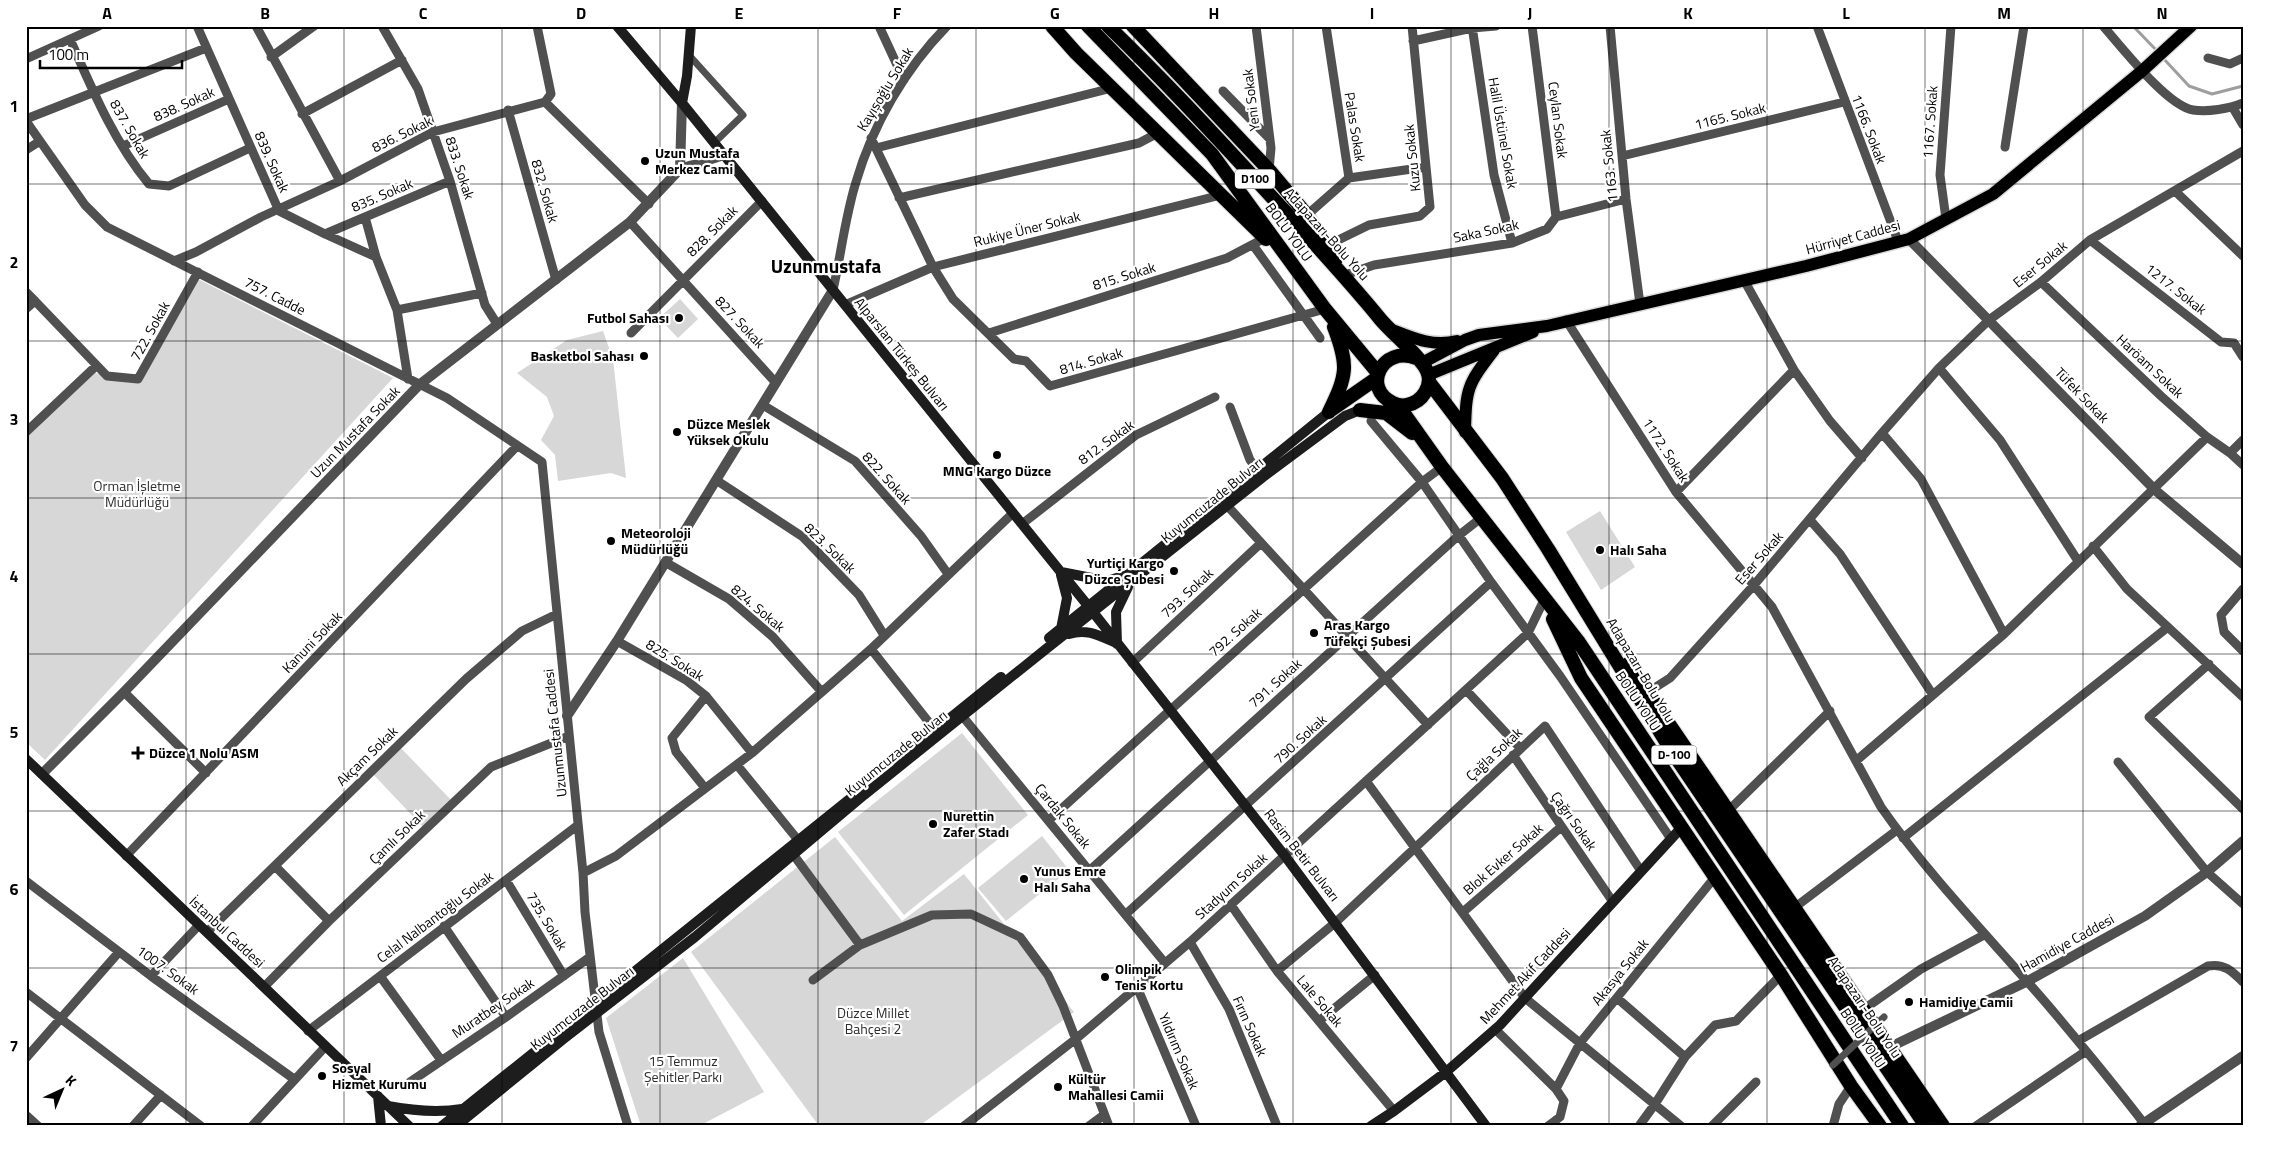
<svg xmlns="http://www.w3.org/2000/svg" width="2269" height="1152" font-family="'Titillium Web',sans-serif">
  <rect width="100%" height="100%" fill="#fff"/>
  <path fill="#d7d7d7" d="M198,279L393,378L45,760L26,742V437L95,373L138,383Z
    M680,299L698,319L678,338L659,318Z
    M603,331L613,359L626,478L611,473L558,481L555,455L541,440L554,416L547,397L517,373L567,340Z
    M1600,511L1635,567L1601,590L1566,532Z
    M962,733L1028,815L904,915L838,832Z
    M398,745L453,802L425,829L371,772Z
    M1042,836L1069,870L1006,921L978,888Z
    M835,837L902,921L964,874L1074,1012L919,1126H819L691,952Z
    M683,958L764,1092L699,1126H641L606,1018Z"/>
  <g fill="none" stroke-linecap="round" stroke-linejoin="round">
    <path stroke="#9e9e9e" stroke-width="3" d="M2133,26L2159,53
      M2163,58L2189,86L2212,94L2243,86"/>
    <g stroke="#dbdbdb" stroke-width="15">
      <path id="primary" d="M1390,329C1413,338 1432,347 1457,341
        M1422,363L1465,340L1479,335L1547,326L1806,266L1909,239L1993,194L2142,71L2191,26
        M1428,375L1533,332
        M1465,432C1466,388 1467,385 1494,350"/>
    </g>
    <g stroke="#dbdbdb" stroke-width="16">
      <path id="trunk" d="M1052,26L1076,53L1266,239
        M1088,26L1212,154L1325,309L1378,373
        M1108,26C1160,76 1209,129 1258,182C1300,228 1342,272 1381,320C1392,333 1421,357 1427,371C1433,385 1423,402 1407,405C1402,406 1397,405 1393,403C1361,388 1382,345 1416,358
        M1133,26L1269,170L1307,215L1336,259
        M1429,382L1502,478L1548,549L1673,753L1926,1126
        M1398,405L1442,467L1578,641L1902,1126
        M1331,410L1377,378
        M1360,410L1386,413L1412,433
        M1329,412C1347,375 1349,366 1334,327
        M1553,619L1581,678L1781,975L1851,1086L1880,1126
        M1628,664L1943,1126"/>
    </g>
    <path stroke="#505050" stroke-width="7" d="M688,54L743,115L714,143"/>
    <path stroke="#505050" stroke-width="9" d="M197,26L279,211L325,234L376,257
      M256,26L340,181
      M382,26L418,89L450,181L485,305L497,324
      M537,26L551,94L545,102
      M879,26L904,80
      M1256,26L1271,148L1269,170
      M1472,26L1494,175L1512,243
      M1532,26L1556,217
      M1610,26L1626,199L1640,304
      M1817,26L1898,241
      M2103,26C2121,46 2167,106 2193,110C2208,112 2229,109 2243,103
      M70,39C92,89 114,142 149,184L169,186L250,148
      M1413,41L1472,28L1496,26
      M271,57L314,26
      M2208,58L2230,64L2243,58
      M26,59L99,26
      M1223,91L1270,139
      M2233,108L2243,125
      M508,110L556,280
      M302,114L402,60
      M26,119L206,48
      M26,121L85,205L107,227L447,398L542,462L583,873L585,912L599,1032L628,1126
      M871,138L933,267L953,299L1014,359L1026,361L1050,386L1325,309
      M123,146L229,99
      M2005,147L2024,26
      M876,148L1112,88
      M26,150L40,141
      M1622,156L1844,102
      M1349,178L1426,167
      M2175,191L2243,256
      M899,198L1139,143L1158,133
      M1307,215L1349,178L1326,26
      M365,217L376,257L397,310L408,379
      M1946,219L1940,175L1951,26
      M630,222L776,383
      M325,234L450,181
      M2090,240L2221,342L2234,343L2243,357
      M1253,245L1320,338
      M1328,245L1369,225L1420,216L1430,207L1412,26
      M174,261L196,252L261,217L340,181L433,132L545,102L649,204
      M1345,275L1374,265L1512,243L1547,229L1556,217L1626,199
      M1744,280L1794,370L1830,421L1862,458
      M2041,282L2161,396L2207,437L2230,453L2243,465
      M833,290C841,255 845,217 856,182C873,124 905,69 947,26
      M26,292L35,301
      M845,305L933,267L1221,195
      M26,309L35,301L107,376L138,379L198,272
      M397,310L482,293
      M1566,320L1676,492L1772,607L1881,807C1932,880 1995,943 2052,1010C2084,1048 2116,1087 2146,1126
      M631,333L762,201
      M989,333L1227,258L1265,238
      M1939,368L2000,440L2078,561
      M763,405L855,461L921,536L948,574
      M1230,407L1250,460L1261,474
      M1371,421L1422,482L1491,582L1560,676L1671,839
      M26,432L96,366
      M1882,433L1939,368L1989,320L2041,282L2090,240L2243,151
      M2230,453L2243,440
      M716,480L803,537L859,595L884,635
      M1676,492L1794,370
      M1222,500L1428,725
      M1810,520L1840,554L1933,695
      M1022,524L1136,435L1215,397
      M2093,546L2127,589L2243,697
      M665,562L729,599L773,637L821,691
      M2243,589L2221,615L2224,632L2243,651
      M617,641L686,680L706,696L752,753
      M871,649L939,735
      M1132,663L1261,543
      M2209,664L2149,717L2243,809
      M1466,690L1520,748
      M124,692L206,773
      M1648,692L1670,678L1754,585L1882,433L1921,479L2004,634
      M959,712L1165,963
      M1513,755L1613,902
      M1857,760L2004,634L2207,437
      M2118,762L2207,872L2243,904
      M737,765L798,840
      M1366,781L1525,998L1681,1126
      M705,788L676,752L672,738L706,696
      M1728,811L1830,711
      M1049,820L1422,482L1442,467
      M1903,838L2168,627
      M790,850L860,945L932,915L971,914L1020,937L1048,975L1063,1006L1109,1126
      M126,856L517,446
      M275,866L329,921
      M1090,870L1458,536L1481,518
      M583,873L616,856L752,753L871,649L1013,513
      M506,880L564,976
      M26,881L151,976L294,1079
      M1231,905L1277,971L1394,1111
      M1794,908L1897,830
      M1463,912L1561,827
      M1126,914L1491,582
      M444,926L506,1017
      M207,932L466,679L522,631L557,614
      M1190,942L1229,1009L1277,1126
      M1277,971L1336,922L1545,726L1641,871
      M151,976L199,925
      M380,976L441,1060
      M813,980L860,945
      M264,987L329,921L491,767L569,736
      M1137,987L1196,1126
      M26,992L201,1126
      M1617,998L1685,1057
      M1864,1009L1921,969L1984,935
      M1319,1021L1375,975
      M1495,1029L1556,1089L1564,1101L1560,1117L1548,1126
      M308,1031L578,825
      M2078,1041L2208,966C2224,963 2232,971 2243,982
      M26,1058L119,952
      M410,1082L506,1017L590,957
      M1556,1089L1580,1043L1715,877
      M26,1115L38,1126
      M133,1126L161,1095
      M252,1126L325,1047
      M964,1126L1077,1038L1190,942L1528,633L1544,600
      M1089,1126L1104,1115
      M1639,1126L1655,1104L1685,1057L1715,1025L1736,1021L1781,975
      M1712,1126L1756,1082
      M1833,1126L1839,1104L1851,1086
      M1976,1126L2086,1051"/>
    <path stroke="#505050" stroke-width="10" d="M680,169L682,103
      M1909,239L2155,490L2243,564
      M567,716L617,641L833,290
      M42,774L124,692L419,385L630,222L680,169L724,155
      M1890,1047L2026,982L2145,916L2207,872L2243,841
      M2140,1126L2243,1056"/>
    <path stroke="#1d1d1d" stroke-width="10" d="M617,26L682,103L1089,607L1285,856L1486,1126
      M682,103L687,76L691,26
      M1061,572L1107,581L1123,576
      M1061,629L1067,598L1061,575
      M1069,634C1087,628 1100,636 1116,643
      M1049,638L1329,412
      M1117,644L1116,612L1128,587
      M26,759L409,1126
      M897,761L1001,677
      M378,1096L381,1126
      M388,1106C414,1111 436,1113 462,1109
      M442,1126L851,798
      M456,1126L562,1040L695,937L864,795L1046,649L1263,477L1345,416L1360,410
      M1371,1126L1394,1111L1446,1072L1500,1025L1682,827"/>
    <use href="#primary" stroke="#000" stroke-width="12"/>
    <use href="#trunk" stroke="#000" stroke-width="14"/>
    <path stroke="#505050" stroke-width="7" d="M1833,1065L1884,1017"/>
  </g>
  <path fill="none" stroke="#000" stroke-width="1" stroke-opacity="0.55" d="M186,26V1126M344,26V1126M502,26V1126M660,26V1126M818,26V1126M976,26V1126M1134,26V1126M1293,26V1126M1451,26V1126M1609,26V1126M1767,26V1126M1925,26V1126M2083,26V1126M26,184H2243M26,341H2243M26,498H2243M26,654H2243M26,811H2243M26,968H2243"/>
  <g fill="#000" stroke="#fff" stroke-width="2">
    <circle cx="645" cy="161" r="5"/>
    <circle cx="679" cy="318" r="5"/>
    <circle cx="644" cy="356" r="5"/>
    <circle cx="677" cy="432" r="5"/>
    <circle cx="997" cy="455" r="5"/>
    <circle cx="611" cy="541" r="5"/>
    <circle cx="1600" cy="550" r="5"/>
    <circle cx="1174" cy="571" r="5"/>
    <circle cx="1314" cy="633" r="5"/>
    <path d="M135.5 745.5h5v5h5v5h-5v5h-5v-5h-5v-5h5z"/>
    <circle cx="933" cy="824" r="5"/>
    <circle cx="1024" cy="879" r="5"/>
    <circle cx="1105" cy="977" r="5"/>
    <circle cx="1909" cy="1002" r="5"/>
    <circle cx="322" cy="1076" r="5"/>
    <circle cx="1058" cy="1087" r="5"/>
  </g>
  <g text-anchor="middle" stroke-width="4.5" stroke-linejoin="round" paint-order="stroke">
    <g fill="#fff" stroke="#4c4c4c" stroke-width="1">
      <rect x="1235" y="169.5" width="40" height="19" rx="4"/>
      <rect x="1651.5" y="745.5" width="45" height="19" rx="4"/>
    </g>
    <g font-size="12" font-weight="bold" fill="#000">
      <text x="1255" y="183">D100</text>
      <text x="1674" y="759">D-100</text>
    </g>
    <g font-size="14" fill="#000" stroke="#fff">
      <text transform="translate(885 89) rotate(-59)" y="5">Kayışoğlu Sokak</text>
      <text transform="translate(1251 100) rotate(-97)" y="5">Yeni Sokak</text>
      <text transform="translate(184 104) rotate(-24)" y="5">838. Sokak</text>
      <text transform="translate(1730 116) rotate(-14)" y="5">1165. Sokak</text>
      <text transform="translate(1558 120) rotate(83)" y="5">Ceylan Sokak</text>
      <text transform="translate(1930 122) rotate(-86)" y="5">1167. Sokak</text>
      <text transform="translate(1355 127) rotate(81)" y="5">Palas Sokak</text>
      <text transform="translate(130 129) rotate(60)" y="5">837. Sokak</text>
      <text transform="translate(1869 129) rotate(69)" y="5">1166. Sokak</text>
      <text transform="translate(1503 133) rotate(80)" y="5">Halil Üstünel Sokak</text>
      <text transform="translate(402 134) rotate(-26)" y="5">836. Sokak</text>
      <text transform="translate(1412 158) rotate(-96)" y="5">Kuzu Sokak</text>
      <text transform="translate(272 162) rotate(66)" y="5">839. Sokak</text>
      <text transform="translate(1609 166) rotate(-96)" y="5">1163. Sokak</text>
      <text transform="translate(460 168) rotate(72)" y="5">833. Sokak</text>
      <text transform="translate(545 191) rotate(74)" y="5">832. Sokak</text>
      <text transform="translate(382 195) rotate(-23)" y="5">835. Sokak</text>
      <text transform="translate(1027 229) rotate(-14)" y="5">Rukiye Üner Sokak</text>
      <text transform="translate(712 231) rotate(-45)" y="5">828. Sokak</text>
      <text transform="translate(1486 231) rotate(-12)" y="5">Saka Sokak</text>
      <text transform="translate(1289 232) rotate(54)" y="5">BOLU YOLU</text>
      <text transform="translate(1327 234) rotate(48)" y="5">Adapazarı-Bolu Yolu</text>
      <text transform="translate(1853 237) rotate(-15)" y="5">Hürriyet Caddesi</text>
      <text transform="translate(2040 264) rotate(-39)" y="5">Eser Sokak</text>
      <text transform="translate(1124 276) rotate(-17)" y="5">815. Sokak</text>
      <text transform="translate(2176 289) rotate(38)" y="5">1217. Sokak</text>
      <text transform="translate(275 296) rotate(27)" y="5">757. Cadde</text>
      <text transform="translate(740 322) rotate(47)" y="5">827. Sokak</text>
      <text transform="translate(150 331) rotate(-61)" y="5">722. Sokak</text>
      <text transform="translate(902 354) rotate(51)" y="5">Alparslan Türkeş Bulvarı</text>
      <text transform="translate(1091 361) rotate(-16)" y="5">814. Sokak</text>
      <text transform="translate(2150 366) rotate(43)" y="5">Haröam Sokak</text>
      <text transform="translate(2082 395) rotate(46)" y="5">Tüfek Sokak</text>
      <text transform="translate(355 432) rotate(-46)" y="5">Uzun Mustafa Sokak</text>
      <text transform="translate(1106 442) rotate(-36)" y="5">812. Sokak</text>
      <text transform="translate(1666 450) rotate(57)" y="5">1172. Sokak</text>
      <text transform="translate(887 478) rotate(48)" y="5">822. Sokak</text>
      <text transform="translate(1212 500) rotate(-39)" y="5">Kuyumcuzade Bulvarı</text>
      <text transform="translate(830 548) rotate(44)" y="5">823. Sokak</text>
      <text transform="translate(1759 558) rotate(-49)" y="5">Eser Sokak</text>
      <text transform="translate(1187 593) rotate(-43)" y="5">793. Sokak</text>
      <text transform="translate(758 608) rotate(40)" y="5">824. Sokak</text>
      <text transform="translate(1235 632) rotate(-42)" y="5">792. Sokak</text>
      <text transform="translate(312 642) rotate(-46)" y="5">Kanuni Sokak</text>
      <text transform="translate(675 660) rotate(32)" y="5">825. Sokak</text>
      <text transform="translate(1641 670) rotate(59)" y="5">Adapazarı-Bolu Yolu</text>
      <text transform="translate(1275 683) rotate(-42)" y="5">791. Sokak</text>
      <text transform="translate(1638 701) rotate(56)" y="5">BOLU YOLU</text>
      <text transform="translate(555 733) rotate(-96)" y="5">Uzunmustafa Caddesi</text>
      <text transform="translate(1300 739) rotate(-42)" y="5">790. Sokak</text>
      <text transform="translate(896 753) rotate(-39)" y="5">Kuyumcuzade Bulvarı</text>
      <text transform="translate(1494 754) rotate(-43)" y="5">Çağla Sokak</text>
      <text transform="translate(367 756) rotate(-44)" y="5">Akçam Sokak</text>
      <text transform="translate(1063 816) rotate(51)" y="5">Çardak Sokak</text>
      <text transform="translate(1574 821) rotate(55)" y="5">Çağrı Sokak</text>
      <text transform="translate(397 837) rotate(-44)" y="5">Çamlı Sokak</text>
      <text transform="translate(1302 855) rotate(52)" y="5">Rasim Betir Bulvarı</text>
      <text transform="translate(1503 859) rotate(-41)" y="5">Blok Evker Sokak</text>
      <text transform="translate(1231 886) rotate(-42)" y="5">Stadyum Sokak</text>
      <text transform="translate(435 917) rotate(-37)" y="5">Celal Nalbantoğlu Sokak</text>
      <text transform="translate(547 921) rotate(59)" y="5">735. Sokak</text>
      <text transform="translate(227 932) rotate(43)" y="5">İstanbul Caddesi</text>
      <text transform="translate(2067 943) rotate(-29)" y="5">Hamidiye Caddesi</text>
      <text transform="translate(168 970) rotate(36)" y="5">1007. Sokak</text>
      <text transform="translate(1620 972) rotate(-51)" y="5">Akasya Sokak</text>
      <text transform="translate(1525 976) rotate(-47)" y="5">Mehmet Akif Caddesi</text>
      <text transform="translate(1320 1001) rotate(50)" y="5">Lale Sokak</text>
      <text transform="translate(1865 1007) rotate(56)" y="5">Adapazarı-Bolu Yolu</text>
      <text transform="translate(493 1008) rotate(-34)" y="5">Muratbey Sokak</text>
      <text transform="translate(582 1008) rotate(-38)" y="5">Kuyumcuzade Bulvarı</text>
      <text transform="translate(1250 1026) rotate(66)" y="5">Fırın Sokak</text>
      <text transform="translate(1863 1038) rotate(56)" y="5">BOLU YOLU</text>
      <text transform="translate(1179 1051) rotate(67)" y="5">Yıldırım Sokak</text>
    </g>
    <g font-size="14" font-weight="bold" fill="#000" stroke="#fff" text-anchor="start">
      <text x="655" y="158">Uzun Mustafa<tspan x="655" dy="16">Merkez Cami</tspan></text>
      <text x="669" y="323" text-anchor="end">Futbol Sahası</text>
      <text x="634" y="361" text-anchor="end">Basketbol Sahası</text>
      <text x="687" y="429">Düzce Meslek<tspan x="687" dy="16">Yüksek Okulu</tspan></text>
      <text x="997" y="476" text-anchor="middle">MNG Kargo Düzce</text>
      <text x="621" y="538">Meteoroloji<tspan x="621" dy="16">Müdürlüğü</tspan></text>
      <text x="1610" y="555">Halı Saha</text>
      <text x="1164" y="568" text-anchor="end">Yurtiçi Kargo<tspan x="1164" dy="16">Düzce Şubesi</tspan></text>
      <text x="1324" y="630">Aras Kargo<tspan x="1324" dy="16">Tüfekçi Şubesi</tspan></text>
      <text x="149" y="758">Düzce 1 Nolu ASM</text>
      <text x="943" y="821">Nurettin<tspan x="943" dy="16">Zafer Stadı</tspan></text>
      <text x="1034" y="876">Yunus Emre<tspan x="1034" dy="16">Halı Saha</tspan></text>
      <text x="1115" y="974">Olimpik<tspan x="1115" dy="16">Tenis Kortu</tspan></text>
      <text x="1919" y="1007">Hamidiye Camii</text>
      <text x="332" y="1073">Sosyal<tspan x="332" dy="16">Hizmet Kurumu</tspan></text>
      <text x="1068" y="1084">Kültür<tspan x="1068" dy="16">Mahallesi Camii</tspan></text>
    </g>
    <g font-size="14" fill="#2e2e2e" stroke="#fff">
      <text x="137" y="491">Orman İşletme<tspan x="137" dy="16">Müdürlüğü</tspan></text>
      <text x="873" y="1018">Düzce Millet<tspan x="873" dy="16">Bahçesi 2</tspan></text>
      <text x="683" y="1066">15 Temmuz<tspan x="683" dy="16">Şehitler Parkı</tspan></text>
    </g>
    <g font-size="19" font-weight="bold" fill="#000" stroke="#fff">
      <text x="826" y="273">Uzunmustafa</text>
    </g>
  </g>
  <rect width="2269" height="1152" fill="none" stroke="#ffffff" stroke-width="55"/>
  <g transform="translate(62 1090) rotate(44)" stroke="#ffffff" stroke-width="4" paint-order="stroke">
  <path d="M0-4L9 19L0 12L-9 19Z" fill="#000000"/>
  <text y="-8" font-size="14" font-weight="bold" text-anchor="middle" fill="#000000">K</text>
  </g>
  <path d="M40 60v8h142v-8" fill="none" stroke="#000000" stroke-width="2.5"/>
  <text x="48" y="60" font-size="15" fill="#000000" stroke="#ffffff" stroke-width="4" paint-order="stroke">100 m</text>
  <rect x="28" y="28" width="2214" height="1096" fill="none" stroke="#000" stroke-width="2"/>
  <g font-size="16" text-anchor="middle" font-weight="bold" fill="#000">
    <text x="107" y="19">A</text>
    <text x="265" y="19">B</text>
    <text x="423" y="19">C</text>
    <text x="581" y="19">D</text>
    <text x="739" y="19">E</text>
    <text x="897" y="19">F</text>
    <text x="1055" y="19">G</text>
    <text x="1214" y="19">H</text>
    <text x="1372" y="19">I</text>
    <text x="1530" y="19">J</text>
    <text x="1688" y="19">K</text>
    <text x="1846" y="19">L</text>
    <text x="2004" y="19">M</text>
    <text x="2162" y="19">N</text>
    <text x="14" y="112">1</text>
    <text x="14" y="268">2</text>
    <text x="14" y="425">3</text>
    <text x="14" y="582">4</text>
    <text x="14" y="738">5</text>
    <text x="14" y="895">6</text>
    <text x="14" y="1052">7</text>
  </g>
</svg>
